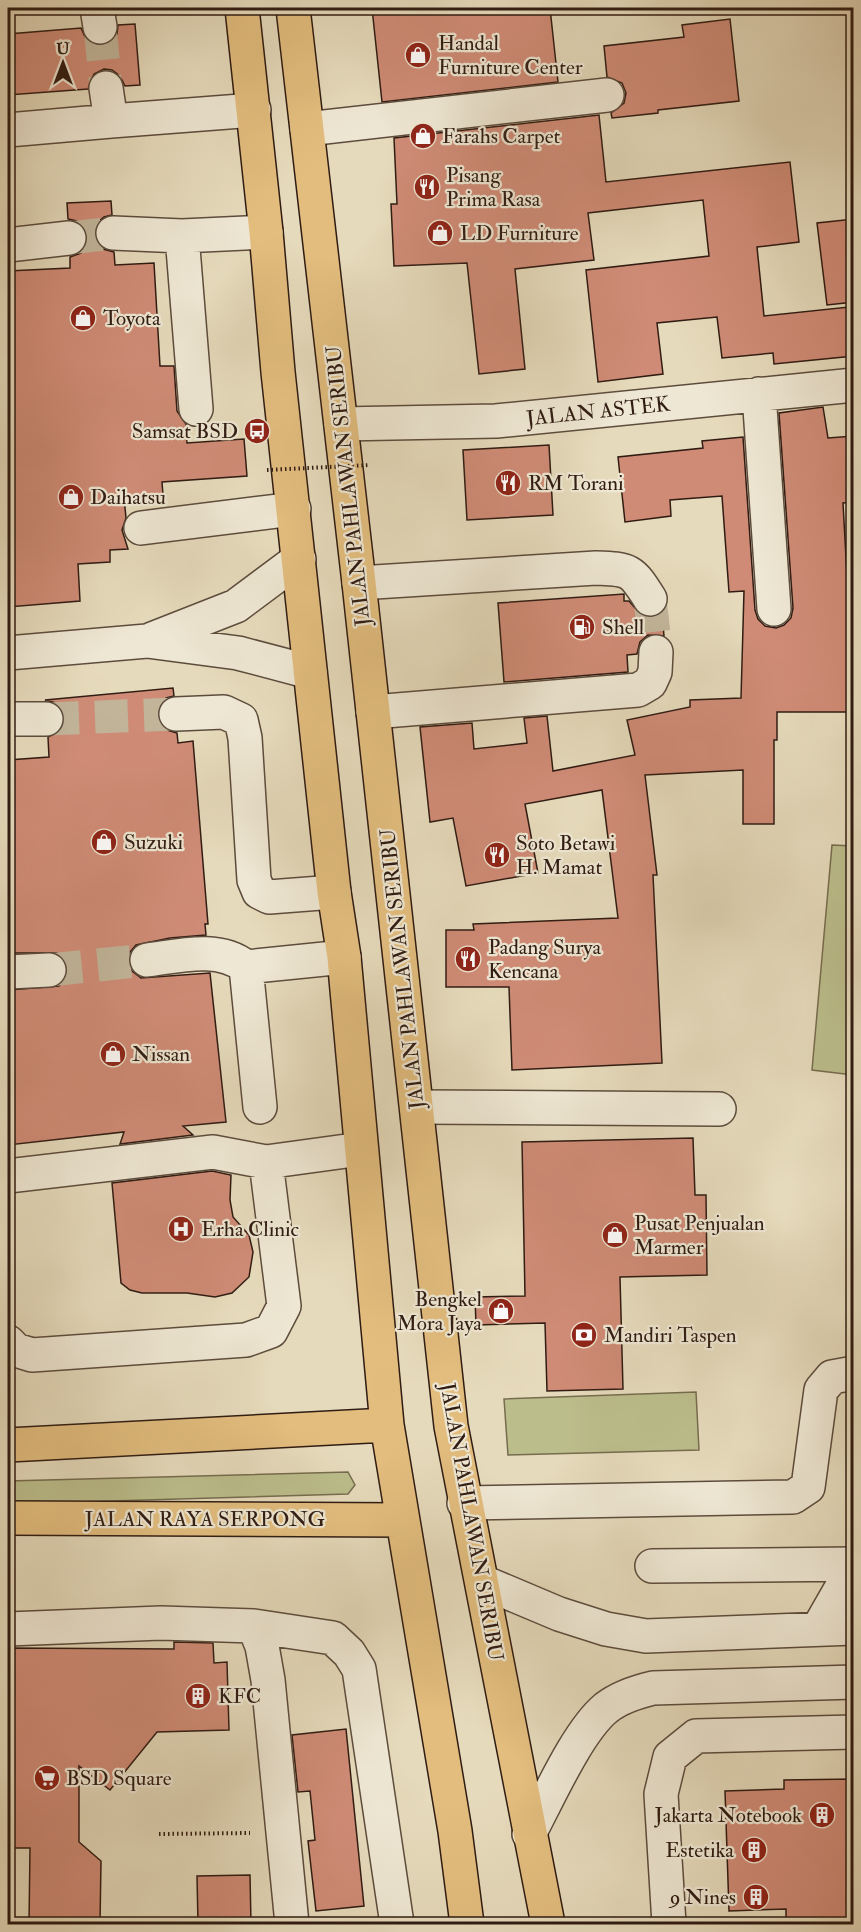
<svg xmlns="http://www.w3.org/2000/svg" width="861" height="1932" font-family="'IM FELL Double Pica',serif">
  <rect width="100%" height="100%" fill="#e5dabb"/>
  <filter id="stains"><feTurbulence type="fractalNoise" baseFrequency=".00333" numOctaves="4"/><feColorMatrix values="0 0 0 0 .2 0 0 0 0 .09 0 0 0 0 .02 0 0 0 .5 -.17"/></filter>
  <radialGradient id="worn" r=".72"><stop offset=".6" stop-color="#630" stop-opacity="0"/><stop offset="1" stop-color="#630" stop-opacity=".3"/></radialGradient>
  <path fill="#bbbd8b" stroke="#766c4f" stroke-width="1.5" d="M832,845L853,846V1075L812,1070Z
    M696,1392L699,1450L508,1455L504,1399Z
    M348,1472L355,1485L348,1494L8,1504V1481Z"/>
  <path fill="#cf8b76" stroke="#301c13" stroke-width="1.5" d="M372,8H550L558,82L382,102Z
    M730,19L739,101L658,110V113L612,118L611,113L624,103L626,93L622,83L607,77L604,46L684,37L682,25Z
    M135,24L140,85L125,86L120,76L112,70L104,69L94,74L88,89L8,95V34L81,28L86,39L94,45L102,46L112,41L117,34L118,25Z
    M599,115L606,182L790,162L799,242L757,247L764,316L849,307L854,356L774,364L773,353L722,358L717,317L657,323L663,374L598,382L586,270L709,256L703,200L588,213L594,260L515,269L525,369L479,374L467,263L394,266L391,204H397L394,138Z
    M111,201L112,215L104,217L97,223L94,232L96,241L103,249L114,252L115,265L154,263L160,366H174L177,411L186,424L187,443L244,439L247,476L162,482L163,495L124,497L126,518L122,530L128,549L110,550V562L78,564L80,601L8,607V271L70,268V257L81,253L86,246L88,236L84,226L77,221L68,219L67,203Z
    M854,219V302L827,305L817,223Z
    M823,407L828,438L854,436V502L843,503L850,631H854V712H777V740H774V824H743V770L645,775L657,875H653L662,1063L512,1070L509,987H446V930H474L473,924L618,918L602,790L525,804L538,873L466,886L453,818L430,822L420,727L472,723L474,749L527,743L524,718L547,716L553,771L635,755L627,720L690,707V700L741,698L744,591L729,592L722,496L670,500L671,516L625,522L618,457L703,448L702,441L743,437L755,610L758,619L765,626L776,628L784,625L791,618L793,608L779,413Z
    M549,445L553,515L467,520L463,450Z
    M624,594V601H629L642,616L651,618L662,613L664,636L648,635L640,642L637,654L627,655L628,672L504,682L498,603Z
    M173,688L174,696L166,698L160,705L157,715L160,724L167,730L177,733L178,743L193,741L208,924H205L206,935L170,938L136,945L130,952L128,962L132,971L141,978L210,973L226,1122L183,1126L193,1135L120,1144L124,1132L8,1145V990L59,986L65,979L68,970L65,960L57,953H8V760L49,757L48,737L62,729L65,718L62,709L56,703L45,700Z
    M693,1138L695,1195H706L707,1275L620,1277L623,1389L547,1391L545,1323L476,1325L475,1297L525,1296L522,1142Z
    M212,1171L231,1175L230,1200L233,1217L249,1235L253,1252L249,1277L232,1293L215,1297L187,1293H142L130,1290L121,1283L112,1183Z
    M174,1642L213,1643L214,1663L227,1662L229,1730L157,1732L110,1790L79,1766V1842L101,1861L100,1924H29L30,1848H13L14,1765H8V1648L174,1649Z
    M346,1729L364,1906L316,1911L308,1841L315,1840L310,1791L298,1792L292,1735Z
    M854,1779V1920H786V1909L729,1911L725,1791L784,1789V1780Z
    M250,1875L251,1924H198L197,1876Z"/>
  <g fill="none" stroke-linecap="round" stroke-linejoin="round">
    <path stroke="#c1b499" stroke-width="33" stroke-dasharray="33 16" stroke-linecap="butt" d="M100,27L106,88
      M69,238L113,233
      M650,599L656,652
      M46,719L176,714
      M49,970L147,960"/>
    <g stroke="#5d4c3d" stroke-width="36">
      <path id="minor" d="M97,8L100,27
        M106,88L111,121L254,110
        M307,129L607,95
        M8,130L111,121
        M113,233L182,236L266,232
        M182,236L196,409
        M8,245L69,238
        M759,394L774,609
        M341,424L496,421L854,385
        M141,528L294,509
        M359,583L596,568C630,569 632,570 650,599
        M152,639L236,606L299,559
        M8,653L147,641L238,653L310,672
        M373,712L638,690L650,683L655,672L656,652
        M176,714L224,712L241,720L245,738L254,880L259,892L269,897L334,892
        M8,719H46
        M147,960C179,956 219,945 246,967
        M8,972L49,970
        M260,1107L246,967L344,957
        M417,1107L719,1109
        M8,1176L213,1152L266,1162L361,1149
        M8,1342L16,1350L32,1355L246,1340L271,1331L284,1306L266,1162
        M464,1503L793,1497L808,1487L821,1390L832,1377L854,1373
        M652,1566L854,1564
        M483,1582L559,1614L606,1629L646,1636L854,1628
        M254,1626L333,1638L349,1653L359,1669L397,1924
        M8,1629L161,1623L254,1626L262,1646L268,1680L292,1924
        M818,1629L854,1566
        M529,1834C548,1799 577,1732 606,1708C620,1697 636,1692 653,1688L854,1682
        M669,1924L661,1794L670,1757L696,1736L854,1732"/>
    </g>
    <g stroke="#301c13" stroke-width="36">
      <path id="major" d="M242,8L266,232L278,372L334,892L344,957L387,1425L455,1831L467,1924
        M293,8L359,583L451,1426L548,1924
        M8,1445L387,1425
        M8,1518L402,1520"/>
    </g>
    <path stroke="#301c13" stroke-width="4" stroke-dasharray="1.5 3" stroke-linecap="butt" d="M159,1834L250,1833"/>
    <use href="#minor" stroke="#eee7d3" stroke-width="33"/>
    <use href="#major" stroke="#e2bd7e" stroke-width="33"/>
    <path stroke="#301c13" stroke-width="4" stroke-dasharray="1.5 3" stroke-linecap="butt" d="M267,470L370,465"/>
  </g>
  <defs>
    <g id="shop-disc" transform="scale(1.35)"><circle r="9.5" fill="#8f2418" stroke="#eee7d3"/><path d="M-5-2.5h2.3a2.7 3.5 0 0 1 5.4 0H5L5.5 6h-11ZM-1.5-2.5h3a1.5 2.3 0 0 0-3 0Z" fill="#fff"/></g>
    <g id="restaurant-disc" transform="scale(1.35)"><circle r="9.5" fill="#8f2418" stroke="#eee7d3"/><path d="M-5-6h1v4h1v-4h1v4h1v-4h1v5L-1.5 .5V6h-2V.5L-5-1ZM5-6V6H3V1.5H1.5Q1.5-4 5-6Z" fill="#fff"/></g>
    <g id="bus-disc" transform="scale(1.35)"><circle r="9.5" fill="#8f2418" stroke="#eee7d3"/><path d="M-5-6H5V4H4V6H2V4H-2V6H-4V4H-5ZM-3.5-4V0h7V-4ZM-3.5 1.2v1.5H-2V1.2ZM2 1.2v1.5H3.5V1.2Z" fill="#fff"/></g>
    <g id="fuel-disc" transform="scale(1.35)"><circle r="9.5" fill="#8f2418" stroke="#eee7d3"/><path d="M-5.5-6h7V0h2V4h1.3V-2.5L3-4.5l.8-.8L6-3V5H2.5V1h-1V6h-7ZM-4.2-4.7v3.2H.2V-4.7Z" fill="#fff"/></g>
    <g id="hospital-disc" transform="scale(1.35)"><circle r="9.5" fill="#8f2418" stroke="#eee7d3"/><path d="M-5-5h3v3.5h4V-5h3V5h-3V1.5h-4V5h-3Z" fill="#fff"/></g>
    <g id="bank-disc" transform="scale(1.35)"><circle r="9.5" fill="#8f2418" stroke="#eee7d3"/><path d="M-6-4H6V4H-6ZM0-2.3a2.3 2.3 0 1 0 0 4.6a2.3 2.3 0 1 0 0-4.6Z" fill="#fff"/></g>
    <g id="building-disc" transform="scale(1.35)"><circle r="9.5" fill="#8f2418" stroke="#eee7d3"/><path d="M-4-6H4V6H1V3H-1V6H-4ZM-2.5-4.3h1.7v1.8h-1.7ZM.8-4.3h1.7v1.8H.8ZM-2.5-1h1.7V.8h-1.7ZM.8-1h1.7V.8H.8Z" fill="#fff"/></g>
    <g id="supermarket-disc" transform="scale(1.35)"><circle r="9.5" fill="#8f2418" stroke="#eee7d3"/><path d="M-6-5.5h2.5l.6 2H6L4.5 2H-2.5L-4.4-4H-6ZM-1.5 3.2a1.3 1.3 0 1 0 .1 0ZM3 3.2a1.3 1.3 0 1 0 .1 0Z" fill="#fff"/></g>
  </defs>
  <g fill-rule="evenodd">
    <use href="#shop-disc" x="418" y="55"/>
    <use href="#shop-disc" x="423" y="136"/>
    <use href="#restaurant-disc" x="427" y="187"/>
    <use href="#shop-disc" x="440" y="233"/>
    <use href="#shop-disc" x="83" y="318"/>
    <use href="#bus-disc" x="257" y="431"/>
    <use href="#restaurant-disc" x="508" y="483"/>
    <use href="#shop-disc" x="71" y="497"/>
    <use href="#fuel-disc" x="582" y="627"/>
    <use href="#shop-disc" x="104" y="842"/>
    <use href="#restaurant-disc" x="497" y="855"/>
    <use href="#restaurant-disc" x="468" y="959"/>
    <use href="#shop-disc" x="113" y="1054"/>
    <use href="#hospital-disc" x="181" y="1229"/>
    <use href="#shop-disc" x="615" y="1235"/>
    <use href="#shop-disc" x="501" y="1311"/>
    <use href="#bank-disc" x="584" y="1335"/>
    <use href="#building-disc" x="198" y="1696"/>
    <use href="#supermarket-disc" x="47" y="1778"/>
    <use href="#building-disc" x="822" y="1815"/>
    <use href="#building-disc" x="754" y="1850"/>
    <use href="#building-disc" x="756" y="1897"/>
  </g>
  <g text-anchor="middle" stroke-width="4.5" stroke-linejoin="round" paint-order="stroke">
    <g font-size="21" fill="#301c13" stroke="#eee7d3" text-anchor="start">
      <text x="438" y="50">Handal<tspan x="438" dy="24">Furniture Center</tspan></text>
      <text x="442" y="143">Farahs Carpet</text>
      <text x="446" y="182">Pisang<tspan x="446" dy="24">Prima Rasa</tspan></text>
      <text x="460" y="240">LD Furniture</text>
      <text x="103" y="325">Toyota</text>
      <text x="238" y="438" text-anchor="end">Samsat BSD</text>
      <text x="528" y="490">RM Torani</text>
      <text x="90" y="504">Daihatsu</text>
      <text x="602" y="634">Shell</text>
      <text x="124" y="849">Suzuki</text>
      <text x="516" y="850">Soto Betawi<tspan x="516" dy="24">H. Mamat</tspan></text>
      <text x="488" y="954">Padang Surya<tspan x="488" dy="24">Kencana</tspan></text>
      <text x="132" y="1061">Nissan</text>
      <text x="634" y="1230">Pusat Penjualan<tspan x="634" dy="24">Marmer</tspan></text>
      <text x="201" y="1236">Erha Clinic</text>
      <text x="482" y="1306" text-anchor="end">Bengkel<tspan x="482" dy="24">Mora Jaya</tspan></text>
      <text x="604" y="1342">Mandiri Taspen</text>
      <text x="218" y="1703">KFC</text>
      <text x="66" y="1785">BSD Square</text>
      <text x="802" y="1822" text-anchor="end">Jakarta Notebook</text>
      <text x="734" y="1857" text-anchor="end">Estetika</text>
      <text x="736" y="1904" text-anchor="end">9 Nines</text>
    </g>
    <g font-size="21" fill="#301c13" stroke="#eee7d3">
      <text transform="translate(598 411) rotate(-6)" y="7">JALAN ASTEK</text>
      <text transform="translate(348 486) rotate(-96)" y="7">JALAN PAHLAWAN SERIBU</text>
      <text transform="translate(402 969) rotate(-96)" y="7">JALAN PAHLAWAN SERIBU</text>
      <text x="205" y="1526">JALAN RAYA SERPONG</text>
      <text transform="translate(472 1522) rotate(80)" y="7">JALAN PAHLAWAN SERIBU</text>
    </g>
  </g>
  <rect width="861" height="1932" fill="none" stroke="#e5dabb" stroke-width="30"/>
  <rect x="9" y="9" width="843" height="1914" fill="none" stroke="#301c13" stroke-width="3"/>
  <rect x="15" y="15" width="831" height="1902" fill="none" stroke="#301c13" stroke-width="1.5"/>
  <g transform="translate(63 63)" stroke="#eee7d3" stroke-width="4.5" paint-order="stroke">
  <path d="M0-4.5L10 22L0 15L-10 22Z" fill="#301c13"/>
  <text y="-9" font-size="16" font-weight="bold" text-anchor="middle" fill="#301c13">U</text>
  </g>
  <rect width="100%" height="100%" filter="url(#stains)"/>
  <rect width="100%" height="100%" fill="url(#worn)"/>
</svg>
